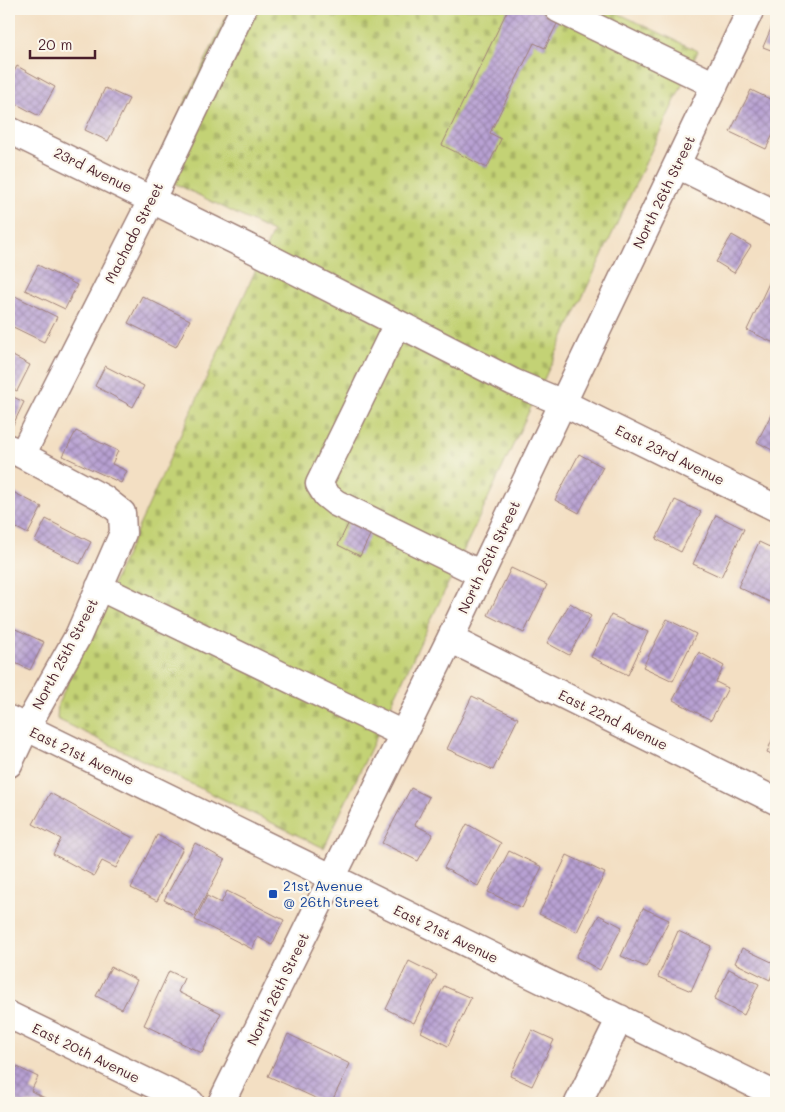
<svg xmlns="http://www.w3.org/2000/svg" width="785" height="1112" font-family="Mali,sans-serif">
  <defs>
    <pattern id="cemetery-stones" width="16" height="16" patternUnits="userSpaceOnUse" patternTransform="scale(1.25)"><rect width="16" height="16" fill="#c3d274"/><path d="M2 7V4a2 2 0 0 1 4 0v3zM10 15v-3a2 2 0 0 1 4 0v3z" fill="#a9b465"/></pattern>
    <pattern id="building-cross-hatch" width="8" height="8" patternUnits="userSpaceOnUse" patternTransform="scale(1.25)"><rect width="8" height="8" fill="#b8a1d3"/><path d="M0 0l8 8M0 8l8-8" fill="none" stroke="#9883ab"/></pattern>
  </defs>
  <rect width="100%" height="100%" fill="#fbf7ec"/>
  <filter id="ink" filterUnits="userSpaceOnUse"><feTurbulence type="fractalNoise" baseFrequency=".02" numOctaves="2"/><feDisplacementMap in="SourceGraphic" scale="10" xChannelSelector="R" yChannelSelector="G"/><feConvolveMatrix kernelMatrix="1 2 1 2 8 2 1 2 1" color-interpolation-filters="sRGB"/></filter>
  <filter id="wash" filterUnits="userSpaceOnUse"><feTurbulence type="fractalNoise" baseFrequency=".0096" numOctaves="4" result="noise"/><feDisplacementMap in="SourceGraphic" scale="20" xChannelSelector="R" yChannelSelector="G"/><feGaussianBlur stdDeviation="1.12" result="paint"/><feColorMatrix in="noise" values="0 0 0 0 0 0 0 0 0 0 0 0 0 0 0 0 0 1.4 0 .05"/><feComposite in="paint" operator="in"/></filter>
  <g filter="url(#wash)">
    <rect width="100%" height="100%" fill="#f3dfc3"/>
    <path fill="url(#cemetery-stones)" stroke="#867850" d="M230,9H609L698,51L324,848L57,719L58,704L273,232L152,172Z"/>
    <g id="blocks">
      <path fill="url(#building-cross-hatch)" d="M508,9H537L559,20L545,48L534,43L490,133L501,139L487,168L442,145Z
        M776,17V52L763,47Z
        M17,66L55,87L39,116L9,100V81Z
        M105,88L129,99L108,141L85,130Z
        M751,90L776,102V128L766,149L730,132Z
        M732,235L751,246L734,273L716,262Z
        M38,265L77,285L65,309L25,290Z
        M776,268V344L747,330Z
        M9,293L57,317L44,342L9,325Z
        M142,296L190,320L176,347L128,323Z
        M9,354L30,365L17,391L9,387Z
        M105,366L144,386L133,407L95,386Z
        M9,395L24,402L13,425L9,423Z
        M776,405V452L757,442Z
        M76,431L118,451L112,464L127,471L121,483L63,456Z
        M579,454L603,467L579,513L555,500Z
        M9,490L42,507L28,534L9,524Z
        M675,500L701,512L681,552L656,539Z
        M716,515L744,529L721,577L693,564Z
        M351,518L373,529L360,556L338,545Z
        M46,519L91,542L80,564L35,541Z
        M759,542L776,550V589L770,602L738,587Z
        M511,568L547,585L524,633L488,615Z
        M570,603L591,616L569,655L547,643Z
        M611,615L648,632L628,675L591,657Z
        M667,619L696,634L673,681L643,667Z
        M9,626L44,642L30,670L9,660Z
        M699,652L724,666L716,682L728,688L711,720L673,700Z
        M472,696L518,718L493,770L447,749Z
        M776,731V756L767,752Z
        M411,788L429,797L415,825L433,834L418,861L382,843Z
        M50,793L133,838L116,868L102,861L94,876L53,854L61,839L33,824Z
        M467,824L501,843L478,886L444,868Z
        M157,835L183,848L157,901L131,888Z
        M195,843L225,860L195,916L164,900Z
        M509,851L542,867L522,908L488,892Z
        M567,855L605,873L577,932L539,914Z
        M227,891L284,920L272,945L258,937L252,949L195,920L207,896L221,903Z
        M643,908L669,920L646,967L621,956Z
        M599,915L622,927L600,970L576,957Z
        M678,931L711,946L691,991L658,977Z
        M742,948L776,964L770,980L735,963Z
        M409,961L437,975L414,1023L386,1009Z
        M111,967L137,980L122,1009L96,996Z
        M729,969L759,984L744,1015L714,1000Z
        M169,971L184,978L178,992L221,1013L202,1053L144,1025Z
        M444,986L471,998L448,1046L421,1032Z
        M532,1030L554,1040L532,1086L510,1076Z
        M288,1034L350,1064L331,1103H326L268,1076Z
        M9,1063L38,1077L31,1091L45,1098L43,1103H19L9,1098Z"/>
    </g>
  </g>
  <g filter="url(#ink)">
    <use href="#blocks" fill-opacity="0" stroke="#9e7f77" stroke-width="1"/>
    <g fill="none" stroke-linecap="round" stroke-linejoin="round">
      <g stroke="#9e7f77" stroke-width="29">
        <path id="minor" d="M558,9L715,85
          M9,130L262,254L513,382L563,403L776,508
          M677,165L776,214
          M397,324L319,484L326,495L336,503L481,574
          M9,448L103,498L122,513L123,533L78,636L26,728L9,764
          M22,455L152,199L243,9
          M99,587L403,734
          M450,639L776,801
          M9,719L776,1095
          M9,1015L191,1103
          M221,1103L450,639L751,9
          M578,1103L620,1018"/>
      </g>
      <use href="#minor" stroke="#fff" stroke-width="26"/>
    </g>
  </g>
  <rect fill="#1a4fb4" stroke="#fbf7ec" stroke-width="2" x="268" y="889" width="10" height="10" rx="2.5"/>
  <g text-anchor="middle" stroke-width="4.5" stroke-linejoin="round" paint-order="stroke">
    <g font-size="14" fill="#4a1f2b" stroke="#fbf7ec">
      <text transform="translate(93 170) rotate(26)" y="5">23rd Avenue</text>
      <text transform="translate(664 192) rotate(-64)" y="5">North 26th Street</text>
      <text transform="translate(134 233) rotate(-63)" y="5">Machado Street</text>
      <text transform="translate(670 455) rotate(26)" y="5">East 23rd Avenue</text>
      <text transform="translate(489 557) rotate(-64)" y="5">North 26th Street</text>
      <text transform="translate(65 654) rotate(-62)" y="5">North 25th Street</text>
      <text transform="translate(613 720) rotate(26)" y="5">East 22nd Avenue</text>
      <text transform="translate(82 756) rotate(26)" y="5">East 21st Avenue</text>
      <text transform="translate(446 934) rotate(26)" y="5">East 21st Avenue</text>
      <text transform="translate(278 989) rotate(-64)" y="5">North 26th Street</text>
      <text transform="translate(86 1053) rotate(26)" y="5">East 20th Avenue</text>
    </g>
    <g font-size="14" fill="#164399" stroke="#fbf7ec" text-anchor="start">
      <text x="283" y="891">21st Avenue<tspan x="283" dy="16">@ 26th Street</tspan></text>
    </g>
  </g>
  <rect width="785" height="1112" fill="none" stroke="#fbf7ec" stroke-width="30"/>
  <path d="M30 50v8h65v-8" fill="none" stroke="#4a1f2b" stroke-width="2.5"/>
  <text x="38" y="50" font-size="15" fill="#4a1f2b" stroke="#fbf7ec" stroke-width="4" paint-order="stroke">20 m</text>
</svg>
